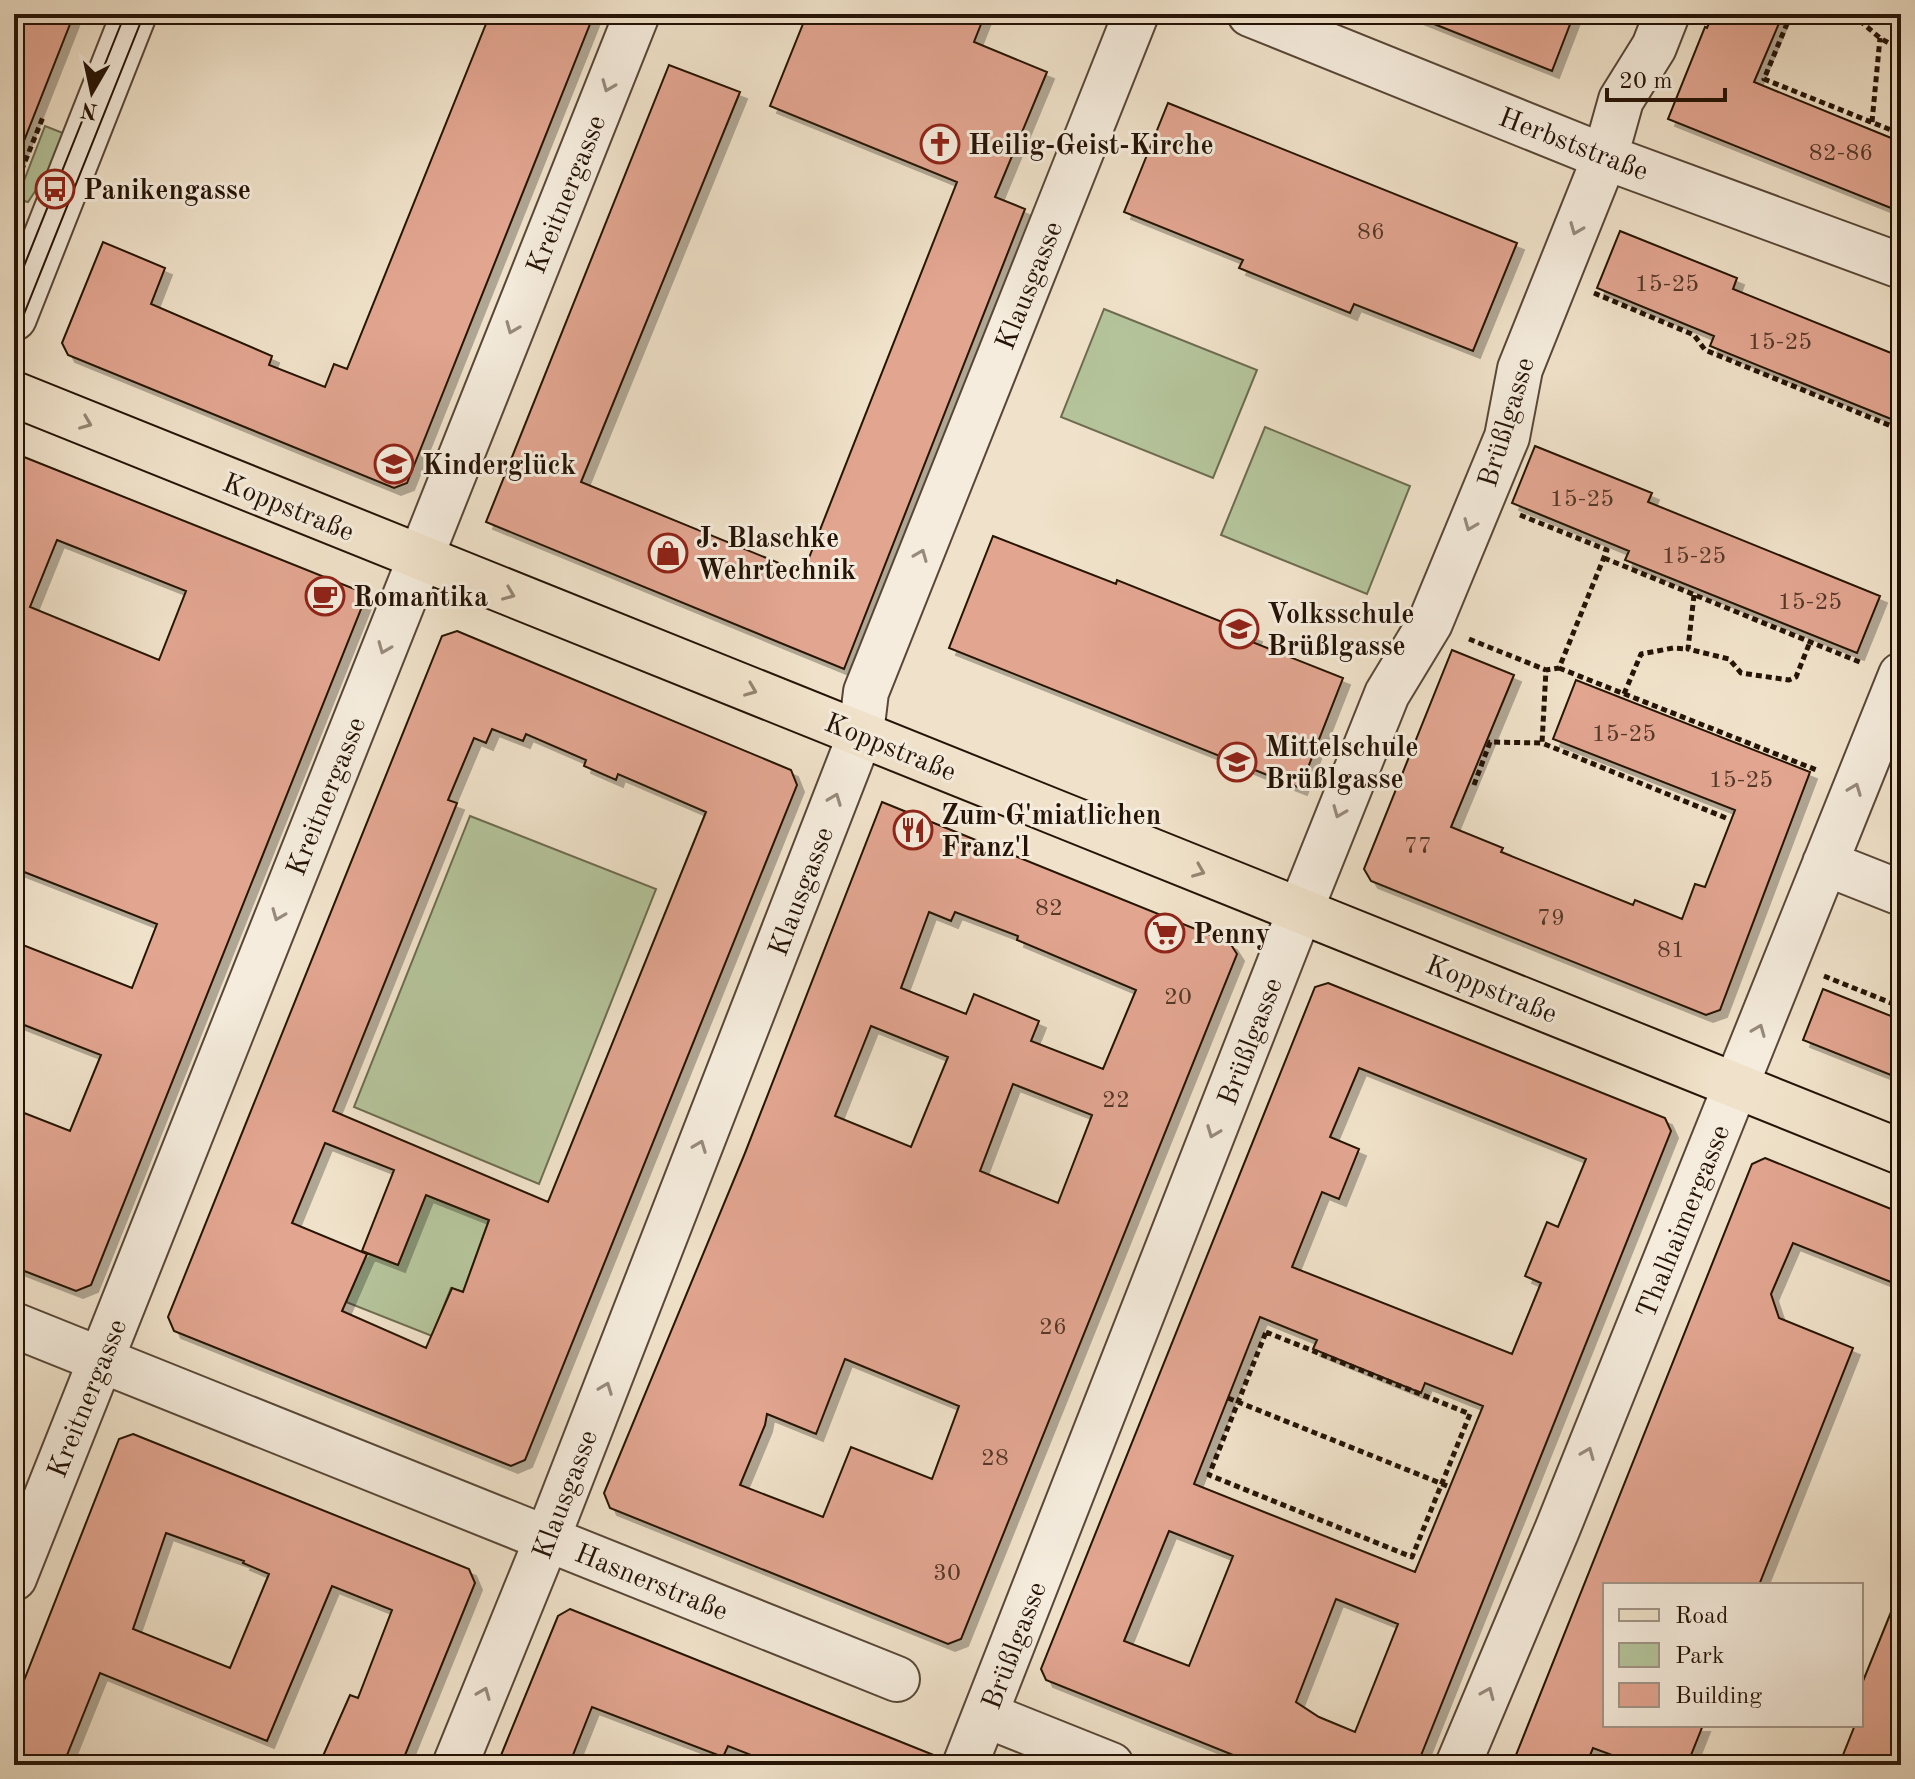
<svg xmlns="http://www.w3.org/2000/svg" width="1915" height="1779" font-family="'Old Standard TT',serif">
  <defs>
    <filter id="shadow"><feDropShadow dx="7" dy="7" stdDeviation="0" flood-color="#0004"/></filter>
  </defs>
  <rect width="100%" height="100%" fill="#f0e2ca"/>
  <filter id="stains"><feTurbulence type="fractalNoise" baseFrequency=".0025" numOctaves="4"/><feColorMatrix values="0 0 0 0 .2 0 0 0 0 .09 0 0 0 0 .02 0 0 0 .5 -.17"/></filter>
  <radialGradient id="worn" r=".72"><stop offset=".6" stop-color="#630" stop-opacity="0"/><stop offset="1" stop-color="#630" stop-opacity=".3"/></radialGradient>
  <path fill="#b5c49b" stroke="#6d6c50" stroke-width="2" d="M45,126L68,135L59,155L28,202L17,199Z
    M1104,309L1257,370L1213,478L1061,417Z
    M1265,427L1410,486L1367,594L1221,535Z
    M470,816L656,889L539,1184L354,1107Z
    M426,1195L489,1220L463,1292L451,1288L432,1336L346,1302L367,1253L398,1265Z"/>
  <path fill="#e2a590" stroke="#251306" stroke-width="2" fill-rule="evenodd" filter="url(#shadow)" d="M14,14H74L16,161L14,160Z
    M490,14H594L407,483L394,488L68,355L62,343L103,242L165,268L151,304L272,356L269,365L325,387L334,364L347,369Z
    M807,14H985L974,42L1047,72L995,197L1025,209L844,669L486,522L669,65L740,92L581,482L803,573L957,182L770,106Z
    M1409,14H1574L1552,71Z
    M1713,14H1783L1754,82L1901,142V212L1668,119L1705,27L1707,28Z
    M1168,103L1517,243L1473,351L1354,304L1350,313L1239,268L1243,260L1124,212Z
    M1620,231L1737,278L1733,289L1901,357V423L1710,346L1714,336L1597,288Z
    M1535,446L1652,493L1648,502L1880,596L1857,653L1625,560L1629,551L1512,503Z
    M14,453L367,594L91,1285L76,1291L14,1267V1109L70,1131L101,1055L14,1021V967L23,945L132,988L157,924L14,868ZM57,540L186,591L159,660L30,607Z
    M993,536L1116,584L1117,580L1255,635L1252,642L1343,678L1300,788L949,648Z
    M457,631L791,770L797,785L525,1460L511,1466L174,1331L168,1317L442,636ZM492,729L523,741L526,734L586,760L584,766L616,780L618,774L706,812L548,1202L333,1111L457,803L448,800L474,738L486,743ZM325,1143L394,1170L362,1251L398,1265L426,1195L489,1220L463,1292L452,1288L426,1348L342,1311L367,1254L292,1223Z
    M1452,650L1514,675L1451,827L1503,848L1501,852L1633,905L1635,900L1682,919L1695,884L1705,887L1735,810L1553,739L1576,680L1810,772L1720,1010L1706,1015L1371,881L1364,869Z
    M882,802L1230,943L1237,954L961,1639L948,1644L610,1508L604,1493L745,1153ZM929,912L951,921L955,912L1018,936L1017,940L1136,990L1103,1069L1031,1041L1039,1021L974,994L966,1014L901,988ZM871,1026L948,1057L911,1147L835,1116ZM1013,1084L1092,1115L1058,1203L980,1171ZM845,1359L959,1406L932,1479L851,1447L823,1517L740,1485L765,1425L767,1414L816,1434Z
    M1328,983L1665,1118L1671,1131L1420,1758L1433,1765H1258L1046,1680L1041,1669L1315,987ZM1359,1068L1586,1159L1558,1227L1547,1222L1525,1276L1541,1283L1512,1354L1292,1267L1322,1192L1339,1199L1359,1149L1330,1137ZM1260,1317L1317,1340L1313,1349L1421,1393L1425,1383L1483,1406L1415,1572L1194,1484ZM1169,1531L1233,1556L1189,1666L1124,1641ZM1336,1599L1398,1624L1355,1732L1319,1717L1296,1702Z
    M1823,989L1901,1020V1079L1803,1040Z
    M1765,1158L1901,1213V1286L1793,1243L1771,1294L1779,1318L1853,1348L1759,1585H1605V1725H1703L1687,1765H1639L1593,1748L1586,1765H1512L1752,1164Z
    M133,1434L469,1569L475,1583L401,1765H319L350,1695L358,1698L392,1610L332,1586L267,1741L100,1673L63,1765H14V1706L119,1439ZM166,1533L244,1561L243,1563L269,1574L230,1668L133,1629Z
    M1900,1590L1901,1765H1839L1855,1725H1861V1686Z
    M570,1609L941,1758V1765H777L728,1746L723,1757L592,1707L569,1765H497L558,1616Z"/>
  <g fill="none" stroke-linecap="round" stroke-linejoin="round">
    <g stroke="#584737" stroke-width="48">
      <path id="minor" d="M1250,14L1605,157L1901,266
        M14,318L134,14
        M1825,863L1901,893
        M14,1325L897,1679
        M14,1578L637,14
        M986,1715L1111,1765
        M455,1765L547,1539L861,733L866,692L1136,14
        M965,1765L1300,911L1387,694L1430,623L1507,437L1520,369L1605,157L1621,100L1654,47L1667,14
        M1458,1765L1557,1530L1901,675"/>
    </g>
    <g stroke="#251306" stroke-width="48">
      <path id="major" d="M14,394L1901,1152"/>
    </g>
    <path stroke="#251306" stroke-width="5" stroke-dasharray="6 4" stroke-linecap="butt" d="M1791,14L1764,79L1901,134
      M1852,14L1880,38L1901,50
      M1872,122L1880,38
      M14,189L43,117
      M1594,293L1694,335L1705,350L1901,430
      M1520,515L1607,550L1559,668L1546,670L1542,743L1726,818
      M1604,558L1862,663
      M1694,595L1688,649L1729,659L1741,673L1789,680L1796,677L1810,642
      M1469,639L1546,670
      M1559,668L1819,771
      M1624,694L1641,654L1673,648L1688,649
      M1474,785L1490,742L1542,743
      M1824,976L1901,1007
      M1266,1332L1470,1414L1412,1557L1209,1475Z
      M1228,1398L1450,1487"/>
    <use href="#minor" stroke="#f5ecdd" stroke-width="44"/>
    <use href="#major" stroke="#f0e2ca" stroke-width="44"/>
    <path stroke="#251306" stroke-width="2" d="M14,291L125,14
      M14,339L144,14"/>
  </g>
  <defs><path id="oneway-chevron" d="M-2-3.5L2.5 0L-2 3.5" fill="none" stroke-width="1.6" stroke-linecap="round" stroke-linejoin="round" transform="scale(2)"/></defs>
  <g stroke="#978a7c">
    <use href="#oneway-chevron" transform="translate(608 86) rotate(112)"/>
    <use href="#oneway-chevron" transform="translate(1576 229) rotate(112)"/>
    <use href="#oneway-chevron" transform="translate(512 328) rotate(112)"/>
    <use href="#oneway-chevron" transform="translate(1470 525) rotate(112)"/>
    <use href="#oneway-chevron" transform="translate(921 555) rotate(-68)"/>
    <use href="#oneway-chevron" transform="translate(384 648) rotate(112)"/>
    <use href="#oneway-chevron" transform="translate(1855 789) rotate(-69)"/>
    <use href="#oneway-chevron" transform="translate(835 799) rotate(-69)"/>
    <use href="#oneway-chevron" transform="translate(1339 812) rotate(112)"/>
    <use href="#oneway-chevron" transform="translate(278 915) rotate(112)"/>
    <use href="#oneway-chevron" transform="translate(1759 1030) rotate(-68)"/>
    <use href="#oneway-chevron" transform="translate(1213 1132) rotate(111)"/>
    <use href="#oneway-chevron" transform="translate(700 1146) rotate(-69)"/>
    <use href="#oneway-chevron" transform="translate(606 1388) rotate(-69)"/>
    <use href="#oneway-chevron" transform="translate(1588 1453) rotate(-68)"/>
    <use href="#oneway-chevron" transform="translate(484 1693) rotate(-68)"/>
    <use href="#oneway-chevron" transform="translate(1488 1693) rotate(-67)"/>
  </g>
  <g stroke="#958572">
    <use href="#oneway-chevron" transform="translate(86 423) rotate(22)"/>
    <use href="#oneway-chevron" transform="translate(509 594) rotate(22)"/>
    <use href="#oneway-chevron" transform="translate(751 690) rotate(22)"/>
    <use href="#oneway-chevron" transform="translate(1199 871) rotate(22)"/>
  </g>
  <defs>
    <g id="church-ring" transform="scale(2)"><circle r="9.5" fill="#f5ecdd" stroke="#8f2418" stroke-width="1.5"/><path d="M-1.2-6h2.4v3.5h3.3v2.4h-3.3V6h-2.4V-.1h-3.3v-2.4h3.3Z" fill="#8f2418"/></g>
    <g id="bus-ring" transform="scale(2)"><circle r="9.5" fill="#f5ecdd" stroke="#8f2418" stroke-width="1.5"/><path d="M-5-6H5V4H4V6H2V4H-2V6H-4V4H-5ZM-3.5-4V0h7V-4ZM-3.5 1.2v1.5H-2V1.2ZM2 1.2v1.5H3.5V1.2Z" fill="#8f2418"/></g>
    <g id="school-ring" transform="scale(2)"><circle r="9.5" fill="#f5ecdd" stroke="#8f2418" stroke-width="1.5"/><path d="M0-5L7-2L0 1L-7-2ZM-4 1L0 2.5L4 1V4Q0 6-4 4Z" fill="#8f2418"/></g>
    <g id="shop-ring" transform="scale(2)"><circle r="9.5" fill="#f5ecdd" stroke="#8f2418" stroke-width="1.5"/><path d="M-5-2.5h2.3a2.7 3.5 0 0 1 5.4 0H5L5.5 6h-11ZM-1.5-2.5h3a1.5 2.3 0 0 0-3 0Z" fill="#8f2418"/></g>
    <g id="cafe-ring" transform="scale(2)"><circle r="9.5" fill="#f5ecdd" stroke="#8f2418" stroke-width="1.5"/><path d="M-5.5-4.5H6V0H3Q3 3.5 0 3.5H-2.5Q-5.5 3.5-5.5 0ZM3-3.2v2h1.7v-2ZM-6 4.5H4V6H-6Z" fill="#8f2418"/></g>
    <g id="restaurant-ring" transform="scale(2)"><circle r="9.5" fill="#f5ecdd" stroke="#8f2418" stroke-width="1.5"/><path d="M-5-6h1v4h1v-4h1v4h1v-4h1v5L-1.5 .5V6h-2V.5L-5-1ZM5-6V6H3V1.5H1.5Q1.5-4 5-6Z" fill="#8f2418"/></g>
    <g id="supermarket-ring" transform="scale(2)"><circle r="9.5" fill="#f5ecdd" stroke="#8f2418" stroke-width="1.5"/><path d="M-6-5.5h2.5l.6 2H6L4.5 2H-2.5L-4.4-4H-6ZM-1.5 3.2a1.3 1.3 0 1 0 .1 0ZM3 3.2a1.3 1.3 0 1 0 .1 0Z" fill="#8f2418"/></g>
  </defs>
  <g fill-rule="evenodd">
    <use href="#church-ring" x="940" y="144"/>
    <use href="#bus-ring" x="55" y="189"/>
    <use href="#school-ring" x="394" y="464"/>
    <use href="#shop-ring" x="668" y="553"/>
    <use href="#cafe-ring" x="325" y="596"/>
    <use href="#school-ring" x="1239" y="629"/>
    <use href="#school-ring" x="1237" y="762"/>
    <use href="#restaurant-ring" x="913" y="830"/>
    <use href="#supermarket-ring" x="1165" y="933"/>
  </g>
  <g text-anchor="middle" stroke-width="6" stroke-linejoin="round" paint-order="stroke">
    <g font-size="24" fill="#543828">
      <text x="1841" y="160">82-86</text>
      <text x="1371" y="239">86</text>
      <text x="1667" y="291">15-25</text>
      <text x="1780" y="349">15-25</text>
      <text x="1582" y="506">15-25</text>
      <text x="1694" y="563">15-25</text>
      <text x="1810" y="609">15-25</text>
      <text x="1624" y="741">15-25</text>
      <text x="1741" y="787">15-25</text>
      <text x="1418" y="853">77</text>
      <text x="1049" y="915">82</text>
      <text x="1551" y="925">79</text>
      <text x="1671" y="957">81</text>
      <text x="1178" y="1004">20</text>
      <text x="1116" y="1107">22</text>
      <text x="1053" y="1334">26</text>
      <text x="995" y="1465">28</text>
      <text x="947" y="1580">30</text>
    </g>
    <g font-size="28" fill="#251306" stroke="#f5ecdd">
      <text transform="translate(1574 143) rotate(21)" y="10">Herbststraße</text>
      <text transform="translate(565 194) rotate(-68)" y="10">Kreitnergasse</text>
      <text transform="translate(1028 285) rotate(-68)" y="10">Klausgasse</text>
      <text transform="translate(1505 422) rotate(-73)" y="10">Brüßlgasse</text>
      <text transform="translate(289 506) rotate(22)" y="10">Koppstraße</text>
      <text transform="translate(891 746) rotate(22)" y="10">Koppstraße</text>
      <text transform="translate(325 796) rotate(-68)" y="10">Kreitnergasse</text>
      <text transform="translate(800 891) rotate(-69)" y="10">Klausgasse</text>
      <text transform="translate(1492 988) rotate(22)" y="10">Koppstraße</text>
      <text transform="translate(1249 1041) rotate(-69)" y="10">Brüßlgasse</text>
      <text transform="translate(1682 1221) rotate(-68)" y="10">Thalhaimergasse</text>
      <text transform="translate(86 1398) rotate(-68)" y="10">Kreitnergasse</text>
      <text transform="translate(564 1494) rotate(-69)" y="10">Klausgasse</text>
      <text transform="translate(652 1581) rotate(22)" y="10">Hasnerstraße</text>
      <text transform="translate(1013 1645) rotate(-69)" y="10">Brüßlgasse</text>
    </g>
    <g font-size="28" font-weight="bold" fill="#251306" stroke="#f5ecdd" text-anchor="start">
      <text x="968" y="154">Heilig-Geist-Kirche</text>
      <text x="83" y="199">Panikengasse</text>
      <text x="422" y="474">Kinderglück</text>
      <text x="696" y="547">J. Blaschke<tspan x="696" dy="32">Wehrtechnik</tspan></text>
      <text x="353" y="606">Romantika</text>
      <text x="1267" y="623">Volksschule<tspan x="1267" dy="32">Brüßlgasse</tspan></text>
      <text x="1265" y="756">Mittelschule<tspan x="1265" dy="32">Brüßlgasse</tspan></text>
      <text x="941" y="824">Zum G'miatlichen<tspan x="941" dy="32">Franz'l</tspan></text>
      <text x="1193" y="943">Penny</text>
    </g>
  </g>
  <rect width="1915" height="1779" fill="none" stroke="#f0e2ca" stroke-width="48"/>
  <rect x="16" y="16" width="1883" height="1747" fill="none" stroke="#251306" stroke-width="4"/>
  <rect x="24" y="24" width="1867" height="1731" fill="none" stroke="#251306" stroke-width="2"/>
  <rect x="1603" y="1583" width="260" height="144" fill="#f5ecdd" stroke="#a29587" stroke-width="2"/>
  <rect x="1619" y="1609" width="40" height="12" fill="#f0e2ca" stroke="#a29587" stroke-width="2"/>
  <text x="1675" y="1623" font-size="24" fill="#251306">Road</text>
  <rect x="1619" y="1643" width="40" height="24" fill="#b5c49b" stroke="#a29587" stroke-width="2"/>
  <text x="1675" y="1663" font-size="24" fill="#251306">Park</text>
  <rect x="1619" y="1683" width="40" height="24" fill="#e2a590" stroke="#a29587" stroke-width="2"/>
  <text x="1675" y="1703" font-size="24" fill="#251306">Building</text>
  <g transform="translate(92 92) rotate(189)" stroke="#f5ecdd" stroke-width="6" paint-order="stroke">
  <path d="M0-6L14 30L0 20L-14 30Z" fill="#251306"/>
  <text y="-12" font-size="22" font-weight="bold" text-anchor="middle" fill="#251306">N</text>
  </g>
  <path d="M1607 88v12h118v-12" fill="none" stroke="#251306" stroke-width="4"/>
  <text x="1619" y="88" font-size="24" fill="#251306" stroke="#f5ecdd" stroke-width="6" paint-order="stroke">20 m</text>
  <rect width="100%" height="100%" filter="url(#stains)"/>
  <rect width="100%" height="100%" fill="url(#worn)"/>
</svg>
